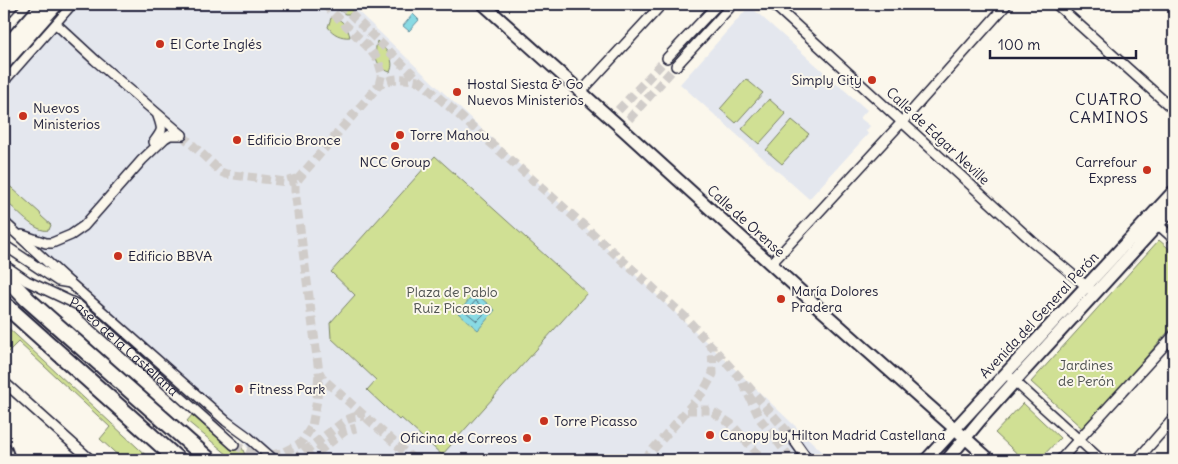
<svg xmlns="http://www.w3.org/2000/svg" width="1178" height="464" font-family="Delius,sans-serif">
  <rect width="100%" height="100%" fill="#fbf7ec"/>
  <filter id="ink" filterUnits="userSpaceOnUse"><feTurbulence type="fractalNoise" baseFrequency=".02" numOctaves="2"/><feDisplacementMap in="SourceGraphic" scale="10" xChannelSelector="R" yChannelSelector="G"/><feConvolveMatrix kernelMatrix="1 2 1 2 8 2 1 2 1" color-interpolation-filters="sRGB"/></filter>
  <g filter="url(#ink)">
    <path fill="#e4e7ee" d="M72,4H350L831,460H255L253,456L241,439L226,421L4,222V81Z
      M753,9L867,110L860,118L870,126L866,131L868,134L809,199L680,84L746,10Z"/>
    <path fill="#d0e094" stroke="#798168" d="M335,4C344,4 350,5 354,14H345L336,8Z
      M334,17C344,21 348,28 350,37C341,38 333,34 328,27L331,18Z
      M377,41C386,49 396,60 390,72C375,67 374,55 377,41Z
      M746,79L763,93L736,123L720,109Z
      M769,99L786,114L759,144L742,129Z
      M792,120L809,134L782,164L766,150Z
      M435,156L587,293L442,455L401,418L399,420L367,390L376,380L331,338L330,323L355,295L331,272Z
      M4,181L40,213L41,216L51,225L49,230C36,234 14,208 4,199Z
      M1159,240L1174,253V325L1083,429L1031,382Z
      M4,324L151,460H123L100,439L110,427L18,342L7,353L4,351V336L6,333L4,331Z
      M1023,403L1060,438L1039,460H1024L995,433Z
      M192,415L232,450L240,442L245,455L238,460H234L187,421Z"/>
    <path fill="#89dae3" stroke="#6090a0" d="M413,14L419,20L409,31L403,26Z
      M475,293L495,310L478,330L458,313Z"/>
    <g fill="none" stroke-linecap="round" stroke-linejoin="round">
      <path stroke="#4b6c7e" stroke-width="1" d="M476,301L487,311L477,321L466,312Z"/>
      <path stroke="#d0ccc9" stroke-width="9" stroke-dasharray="9 4.5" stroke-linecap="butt" d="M324,4L367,46L378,60L382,73L379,85
        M340,4L421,82L541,187L684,316L741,379L760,419L792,460
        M609,120L667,58
        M620,129L676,66
        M182,135L221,172L226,174L286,182L299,178
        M747,385L791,436
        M687,410H710L731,424L763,460
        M234,445L260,457L282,453L301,443L312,426L317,400L319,372
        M293,460L346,420L354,417L365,416
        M307,460L345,431L356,428
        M414,460L323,379L319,372L295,191V185L299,178L379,85C393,77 403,78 418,81
        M644,460L703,392L713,374L712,347"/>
      <g stroke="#22223b" stroke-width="12">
        <g id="street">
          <path d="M773,4L1032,241L1091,290"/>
          <path d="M1056,4L1174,110"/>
          <path d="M55,23L95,60L182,135"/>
          <path d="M4,31L28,4"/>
          <path d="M667,58L718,4"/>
          <path d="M676,66L733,4"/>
          <path d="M4,81L72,4"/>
          <path d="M581,92L662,4"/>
          <path d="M154,142C163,130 163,130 158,116"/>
          <path d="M1154,221L1174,239"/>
          <path d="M4,222L70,283L226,421L248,437L274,460"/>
          <path d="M22,235L46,243H52L71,235L84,226L142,160L165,138L170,135H182"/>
          <path d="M4,245L58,281L70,283"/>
          <path d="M771,264L902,122L1007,4"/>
          <path id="s1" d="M4,265L27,281L78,305L234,445"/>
          <path d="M1010,377L1101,460"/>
          <path d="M4,382L91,460"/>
          <path d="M791,436L808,460"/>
          <path d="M1060,460L1174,335"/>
          <path d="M1137,460L1174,418"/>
        </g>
      </g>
      <g stroke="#22223b" stroke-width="15">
        <path id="secondary" d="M483,4L618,125L818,307L990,460
          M5,449L9,460
          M926,460L1174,191
          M947,460L981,419L1023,372L1174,207"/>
      </g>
      <g stroke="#22223b" stroke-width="19">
        <path id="highway" d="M4,275L27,299L209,460
          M4,304L178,460"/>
      </g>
      <use href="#street" stroke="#fbf7ec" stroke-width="9"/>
      <use href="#secondary" stroke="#fbf7ec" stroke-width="11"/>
      <use href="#highway" stroke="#fbf7ec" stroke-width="15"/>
      <g stroke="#22223b" stroke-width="16" stroke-linecap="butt">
        <path id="primary-bridge" d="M4,48L43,4
          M4,64L57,4"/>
      </g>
      <use href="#primary-bridge" stroke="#fbf7ec" stroke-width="12"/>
    </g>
  </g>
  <g fill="#c8321e" stroke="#fbf7ec" stroke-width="2">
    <circle cx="160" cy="44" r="5"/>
    <circle cx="872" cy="80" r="5"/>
    <circle cx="457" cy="92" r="5"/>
    <circle cx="23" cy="116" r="5"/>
    <circle cx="400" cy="135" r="5"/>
    <circle cx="237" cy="140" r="5"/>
    <circle cx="395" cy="146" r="5"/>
    <circle cx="1147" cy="170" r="5"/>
    <circle cx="118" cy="256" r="5"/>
    <circle cx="781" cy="299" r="5"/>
    <circle cx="239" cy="389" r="5"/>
    <circle cx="544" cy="421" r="5"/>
    <circle cx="710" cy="435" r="5"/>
    <circle cx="527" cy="438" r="5"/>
  </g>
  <g text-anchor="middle" stroke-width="4" stroke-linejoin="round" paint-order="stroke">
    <g font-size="14" fill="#22223b" stroke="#fbf7ec" text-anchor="start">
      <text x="170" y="49">El Corte Inglés</text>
      <text x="862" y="85" text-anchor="end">Simply City</text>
      <text x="467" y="89">Hostal Siesta &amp; Go<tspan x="467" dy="16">Nuevos Ministerios</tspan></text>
      <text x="33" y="113">Nuevos<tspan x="33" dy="16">Ministerios</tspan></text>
      <text x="410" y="140">Torre Mahou</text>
      <text x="247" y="145">Edificio Bronce</text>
      <text x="395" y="167" text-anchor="middle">NCC Group</text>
      <text x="1137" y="167" text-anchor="end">Carrefour<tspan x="1137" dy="16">Express</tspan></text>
      <text x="128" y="261">Edificio BBVA</text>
      <text x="791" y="296">María Dolores<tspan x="791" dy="16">Pradera</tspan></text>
      <text x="249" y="394">Fitness Park</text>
      <text x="554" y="426">Torre Picasso</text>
      <text x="720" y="440">Canopy by Hilton Madrid Castellana</text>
      <text x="517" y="443" text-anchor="end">Oficina de Correos</text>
    </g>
    <g font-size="14" fill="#22223b" stroke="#fbf7ec">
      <text transform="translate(938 136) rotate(43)" y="5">Calle de Edgar Neville</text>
      <text transform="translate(746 221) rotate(42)" y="5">Calle de Orense</text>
      <text transform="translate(1039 315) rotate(-47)" y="5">Avenida del General Perón</text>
      <text dy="5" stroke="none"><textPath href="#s1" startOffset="146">Paseo de la Castellana</textPath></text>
    </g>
    <g font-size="14" fill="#4e5251" stroke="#fbf7ec">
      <text x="452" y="297">Plaza de Pablo<tspan x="452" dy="16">Ruiz Picasso</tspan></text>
      <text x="1086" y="370">Jardines<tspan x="1086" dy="16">de Perón</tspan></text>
    </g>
    <g font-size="16" letter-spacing="1" fill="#22223b" stroke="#fbf7ec">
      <text x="1109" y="105">CUATRO<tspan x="1109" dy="18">CAMINOS</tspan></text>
    </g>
  </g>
  <rect width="1178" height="464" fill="none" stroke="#fbf7ec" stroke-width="20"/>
  <rect x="10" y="10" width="1158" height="444" fill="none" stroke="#22223b" stroke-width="2" filter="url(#ink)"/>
  <path d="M990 50v8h146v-8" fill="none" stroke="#22223b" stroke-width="2.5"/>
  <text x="998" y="50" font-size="15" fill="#22223b" stroke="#fbf7ec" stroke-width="4" paint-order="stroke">100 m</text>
</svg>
